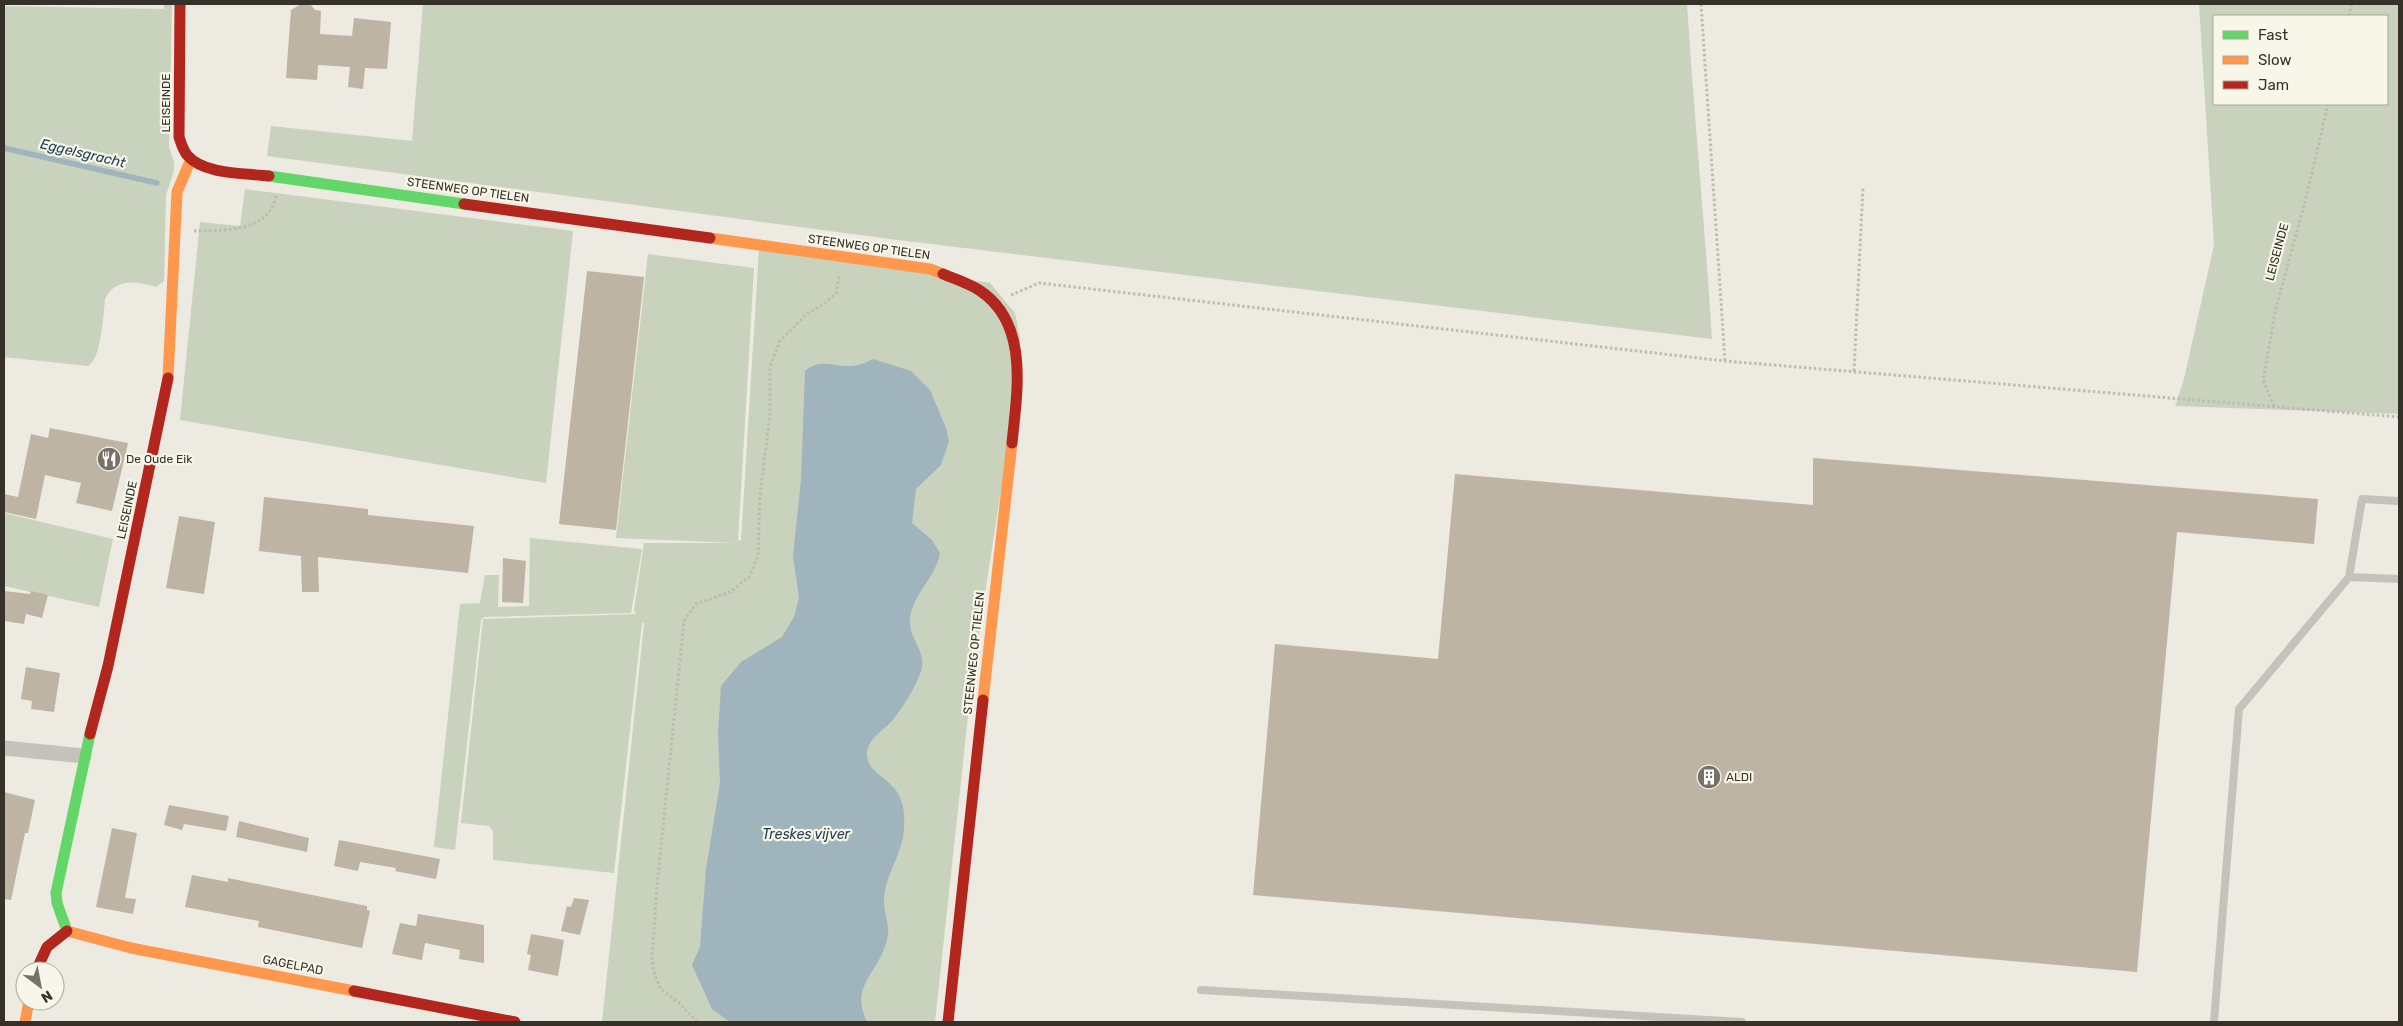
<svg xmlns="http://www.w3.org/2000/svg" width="2403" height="1026" font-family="Rubik,sans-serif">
  <rect width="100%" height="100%" fill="#eceae1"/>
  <path fill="#c8d2bc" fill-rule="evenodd" d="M164,4H172L169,147L174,162V171L166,195L164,281L156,287C137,281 115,278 105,299C103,315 102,358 88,366L4,357V6L164,9Z
    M423,4H1687C1694,116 1705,227 1712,339L890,239L267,156L271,126L412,141Z
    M2199,4H2399V414L2175,406L2184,379L2214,245ZM2214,16H2387V104H2214Z
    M245,189L573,231L546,483L180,420L200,222L240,226Z
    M759,250L893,267L990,283L1015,313L1020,337L1017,388L973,670L935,1022H602L644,624L642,622L614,873L493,860V831L489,826L461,823L483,619L636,614L634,610L644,543H737L616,538L648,254L754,268L738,541L741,540Z
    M4,513L113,539L99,607L4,586Z
    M530,538L642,549L631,613L484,617L481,620L455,850L434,847L460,604L480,603L485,575H499L498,607L529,606Z"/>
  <path fill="#9fb4bc" d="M873,359L911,371L930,390L946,428L949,441L941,465L916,489L912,523L932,540L940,553C936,577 913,594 910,618C907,638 928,651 921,671C916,686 905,704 895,717C886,730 870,735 867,752C865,769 884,776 893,787C903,797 905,812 904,826C904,853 884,875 884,902C884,915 891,926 887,940C878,975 849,985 867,1022H730L712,1009L692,965L700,947L706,869L720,783L718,734L721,686L741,662L782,637L794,617L799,598L793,556L801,480L805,371C823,356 837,370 858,365C863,364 868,361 873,359Z"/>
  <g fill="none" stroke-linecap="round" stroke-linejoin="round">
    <path stroke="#9fb4bc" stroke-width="5.5" d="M4,148L157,183"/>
  </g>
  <path fill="#beb4a4" d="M301,4H310L315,10L321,11L320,34L352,36L354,18L391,22L387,69L365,68L363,89L348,87L350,67L318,65L317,80L286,78L291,10Z
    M587,271L644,277L616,530L559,524Z
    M50,428L128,443L112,511L76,503L81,483L45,475L36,519L4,512V494L18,497L31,434L48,438Z
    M1813,458L2318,499L2314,544L2177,532L2137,972L1253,895L1275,644L1438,659L1455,474L1813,505Z
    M264,497L368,509V515L474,526L468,573L318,557L319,592H302L301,556L259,551Z
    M179,516L215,522L204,594L166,588Z
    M503,558L526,561L523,603L502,602Z
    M4,591L30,594L31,591L48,595L42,618L26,614L24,624L4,621Z
    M26,667L60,673L54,712L31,709L32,701L21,699Z
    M4,792L35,800L28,833H25L11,900L4,899Z
    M169,805L229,816L226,831L184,824L182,830L164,825Z
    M239,821L309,838L307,852L236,837Z
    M112,828L137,833L125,898L136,899L133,914L96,907Z
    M339,840L440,859L436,879L395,871L396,868L360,862L358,871L334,866Z
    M192,875L228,882V878L367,906V910L370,911L362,948L258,927L259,921L185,907Z
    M574,898L589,900L580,935L561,931L567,906L571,907Z
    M418,914L484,925V963L459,959L460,950L425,943L422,960L392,954L400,923L416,926Z
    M531,934L564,940L558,976L528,970L531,955L527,954Z"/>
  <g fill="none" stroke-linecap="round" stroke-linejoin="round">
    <path stroke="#bebbb3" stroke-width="3" stroke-dasharray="2.5 2.5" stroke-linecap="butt" d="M1701,4L1725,361
      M2349,16L2352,4
      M194,231C223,230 269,233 276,196
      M1011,295L1039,283L1725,361L2399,417
      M1854,371L1863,187
      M2274,406L2263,380L2276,308L2304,206L2328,104
      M697,1022L679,1003L661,989L655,976L652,958L657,886L684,621L696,604L730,592L749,577L758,556L760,497L770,413V366L780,341L808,313L824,304L836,293L839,276"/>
    <path stroke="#c5c2bb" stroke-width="8" d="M2349,577L2362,499L2399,501
      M1201,990L1742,1022
      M2214,1022L2239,709L2349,577L2399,579"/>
    <path stroke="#c5c2bb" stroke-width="15" d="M4,748L84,756"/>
    <path stroke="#63d668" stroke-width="11" d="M269,176L464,204
      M67,931L57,903L56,893L90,734"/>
    <path stroke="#ff974d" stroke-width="11" d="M710,238L930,269L943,274
      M168,378L177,192L191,159
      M983,700L1012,443
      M67,931L131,948L354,991
      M25,1022L29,1001"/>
    <path stroke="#b3261e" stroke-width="11" d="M180,4L179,137C181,143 183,150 187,155C204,175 245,173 269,176
      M464,204L710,238
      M943,274C955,279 968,283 979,290C1030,323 1017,392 1012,443
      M90,734L108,666L168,378
      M36,971L47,947L67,931
      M354,991L515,1022
      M948,1022L983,700"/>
  </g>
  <defs>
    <g id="restaurant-disc" transform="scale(1.25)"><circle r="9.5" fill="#767269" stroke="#f8f6e9"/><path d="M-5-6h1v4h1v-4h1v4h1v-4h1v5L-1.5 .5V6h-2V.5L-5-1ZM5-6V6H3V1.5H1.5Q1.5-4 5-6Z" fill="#fff"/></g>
    <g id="building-disc" transform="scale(1.25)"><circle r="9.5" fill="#767269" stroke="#f8f6e9"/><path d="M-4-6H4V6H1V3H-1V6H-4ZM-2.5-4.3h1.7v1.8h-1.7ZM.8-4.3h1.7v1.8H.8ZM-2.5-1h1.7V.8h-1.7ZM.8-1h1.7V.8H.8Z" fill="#fff"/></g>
  </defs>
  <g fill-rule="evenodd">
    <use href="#restaurant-disc" x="109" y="459"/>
    <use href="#building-disc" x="1709" y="777"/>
  </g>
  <g text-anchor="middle" stroke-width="4.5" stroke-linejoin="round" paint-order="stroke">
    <g font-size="12" fill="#363129" stroke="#f8f6e9">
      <text transform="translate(166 103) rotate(-90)" y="4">LEISEINDE</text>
      <text transform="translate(468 190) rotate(8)" y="4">STEENWEG OP TIELEN</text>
      <text transform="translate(869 247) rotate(8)" y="4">STEENWEG OP TIELEN</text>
      <text transform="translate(2277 252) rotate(-75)" y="4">LEISEINDE</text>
      <text transform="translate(127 510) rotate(-78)" y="4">LEISEINDE</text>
      <text transform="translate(974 653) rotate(-84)" y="4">STEENWEG OP TIELEN</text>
      <text transform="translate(293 965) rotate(11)" y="4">GAGELPAD</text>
    </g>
    <g font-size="12" fill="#363129" stroke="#f8f6e9" text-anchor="start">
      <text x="126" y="463">De Oude Eik</text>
      <text x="1726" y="781">ALDI</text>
    </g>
    <g font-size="14" font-style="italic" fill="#214254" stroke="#f8f6e9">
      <text transform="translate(83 153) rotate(13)" y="5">Eggelsgracht</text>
      <text x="806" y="839">Treskes vijver</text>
    </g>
  </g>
  <rect width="2403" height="1026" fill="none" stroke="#363129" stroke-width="10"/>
  <rect x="2213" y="15" width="175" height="90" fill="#f8f6e9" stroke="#aaa79c"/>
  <rect x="2223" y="31" width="25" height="8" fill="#63d668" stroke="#aaa79c"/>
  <text x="2258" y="40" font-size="15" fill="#363129">Fast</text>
  <rect x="2223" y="56" width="25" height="8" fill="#ff974d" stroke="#aaa79c"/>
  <text x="2258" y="65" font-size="15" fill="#363129">Slow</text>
  <rect x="2223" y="81" width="25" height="8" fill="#b3261e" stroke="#aaa79c"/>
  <text x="2258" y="90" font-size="15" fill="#363129">Jam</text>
  <g transform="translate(40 986) rotate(148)"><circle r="24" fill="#f8f6e9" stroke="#aaa79c"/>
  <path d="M0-4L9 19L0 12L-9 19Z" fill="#767269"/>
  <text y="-8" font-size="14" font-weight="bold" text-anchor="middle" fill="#363129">N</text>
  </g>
</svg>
